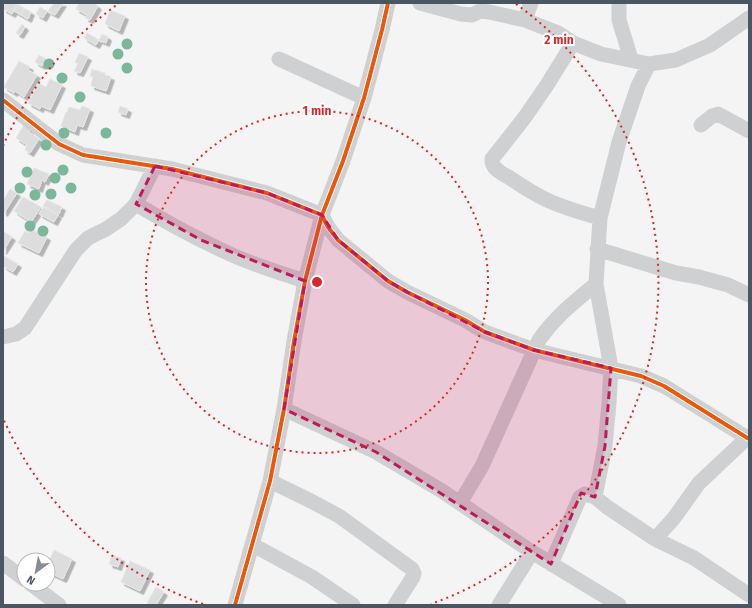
<svg xmlns="http://www.w3.org/2000/svg" width="752" height="608" font-family="'Fira Sans',sans-serif">
  <defs>
    <filter id="shadow"><feDropShadow dx="3.5" dy="3.5" stdDeviation="0" flood-color="#0004"/></filter>
  </defs>
  <rect width="100%" height="100%" fill="#f4f4f4"/>
  <path fill="#ddddde" stroke="#e5e6e7" filter="url(#shadow)" d="M5,3H15L17,4L12,14L3,9Z
    M54,3H63L55,15L48,11Z
    M79,3H93L98,6L90,20L85,18L87,15L76,9Z
    M17,4L24,8L21,15L14,11Z
    M40,7L47,11L43,18L36,14Z
    M24,8L31,12L28,19L21,15Z
    M110,10L125,16L119,31L105,24Z
    M22,24L25,27L20,35L16,33Z
    M87,33L99,40L96,45L84,38Z
    M102,34L108,37L106,43L99,40Z
    M79,53L88,57L80,73L74,71L78,64L75,62Z
    M39,55L46,59L42,66L35,62Z
    M19,61L30,67L28,70L37,75L24,97L15,91L14,93L4,87Z
    M92,69L105,73V75L111,77L106,91L91,86L93,77L90,76Z
    M50,79L62,85L50,110L41,106L40,109L28,103L38,83L46,87Z
    M82,106L90,109L83,127L77,125L75,132L61,126L66,112L67,113L69,107L80,110Z
    M120,106L128,109L126,115L118,112Z
    M24,125L31,129L29,132L39,139L30,153L25,150L27,145L16,138Z
    M34,168L49,174L45,182L42,180L39,189L27,184Z
    M10,189L17,193L4,213L3,212V201Z
    M23,197L41,207L31,222L14,211Z
    M47,200L62,207L59,214L43,206Z
    M43,207L58,215L54,222L39,214Z
    M31,229L47,237L39,253L18,243L25,231L29,233Z
    M3,231L12,237L3,251Z
    M4,256L18,264L13,272L3,266Z
    M54,550L72,559L63,579L48,572V564Z
    M112,555L121,558L118,567L109,564Z
    M130,561L150,570L140,591L121,582Z
    M156,587L164,592L156,605H151L147,603Z"/>
  <g fill="none" stroke-linecap="round" stroke-linejoin="round">
    <path stroke="#ced0d2" stroke-width="15" d="M420,3L461,14L472,15L480,11L489,12L525,20L558,33L573,43L601,54L649,64L676,60L710,45L749,18
      M619,3V20L631,59
      M525,20L531,3
      M573,43L547,85L525,117L492,159C491,169 503,174 510,178C522,186 534,194 547,200C564,208 582,213 600,218
      M279,59L364,98
      M3,100L59,144L83,155L172,169L267,193L322,215L328,227L338,240L388,281L407,292L465,320L485,332L534,350L641,376L664,386L749,439
      M701,125L712,116L718,114L749,131
      M136,204C166,222 197,239 230,254C254,265 280,273 305,281
      M597,249L676,273L699,277L728,285L749,295
      M3,337L16,334L25,328L76,250L88,238L106,229L121,219L136,204L155,166
      M284,409L376,452L442,491L532,552L619,605
      M270,481L311,501L339,516L412,569L414,573L413,577L395,605
      M595,497L605,446L609,403L611,368L596,284L600,218L619,142L638,86L649,64
      M460,503L482,466L539,340C556,316 573,303 596,284
      M655,539L674,518L699,483L747,438
      M253,545L312,577L353,605
      M3,563L24,579
      M551,564L580,497L585,494L595,497L607,507L655,539L694,558L749,595
      M31,584L59,605
      M235,605L270,481L284,409L294,341L305,281L322,215L343,161L364,98L382,30L388,3
      M499,605L532,552"/>
    <g stroke="#fff" stroke-width="6">
      <path id="cycleway" d="M3,100L59,144L83,155L172,169L267,193L322,215L328,227L338,240L388,281L407,292L465,320L485,332L534,350L641,376L664,386L749,439
        M235,605L270,481L284,409L294,341L305,281L322,215L343,161L364,98L382,30L388,3"/>
    </g>
    <use href="#cycleway" stroke="#e8590c" stroke-width="4"/>
  </g>
  <g fill="#7ab899">
    <circle cx="127" cy="44" r="5.5"/>
    <circle cx="118" cy="54" r="5.5"/>
    <circle cx="49" cy="64" r="5.5"/>
    <circle cx="127" cy="68" r="5.5"/>
    <circle cx="62" cy="78" r="5.5"/>
    <circle cx="80" cy="97" r="5.5"/>
    <circle cx="64" cy="133" r="5.5"/>
    <circle cx="106" cy="133" r="5.5"/>
    <circle cx="46" cy="145" r="5.5"/>
    <circle cx="63" cy="170" r="5.5"/>
    <circle cx="27" cy="172" r="5.5"/>
    <circle cx="55" cy="178" r="5.5"/>
    <circle cx="20" cy="188" r="5.5"/>
    <circle cx="71" cy="188" r="5.5"/>
    <circle cx="51" cy="194" r="5.5"/>
    <circle cx="35" cy="195" r="5.5"/>
    <circle cx="30" cy="226" r="5.5"/>
    <circle cx="43" cy="231" r="5.5"/>
  </g>
  <path fill="#c2185b" fill-opacity="0.2" stroke="#c2185b" stroke-width="3" stroke-dasharray="8 5" stroke-linejoin="round" d="M155,166L267,193L322,215L338,240L388,281L407,292L485,332L534,350L611,368L605,446L595,497L581,493L551,564L376,452L284,409L305,281L201,240L136,204Z"/>
  <g fill="none" stroke="#d62828" stroke-width="2" stroke-dasharray="2 4">
    <circle cx="317" cy="282" r="171"/>
    <path d="M203 604A342 342 0 0 1 3 418M3 146A342 342 0 0 1 118 4M516 4A342 342 0 0 1 431 604"/>
  </g>
  <circle cx="317" cy="282" r="6" fill="#d62828" stroke="#fff" stroke-width="2"/>
  <g font-size="12" text-anchor="middle" font-weight="bold" fill="#d62828" stroke="#fff" stroke-width="4" stroke-linejoin="round" paint-order="stroke">
    <text x="559" y="44">2 min</text>
    <text x="317" y="115">1 min</text>
  </g>
  <rect width="752" height="608" fill="none" stroke="#4a5661" stroke-width="8"/>
  <g transform="translate(36 572) rotate(212)"><circle r="19" fill="#ffffff" stroke="#b7bbc0"/>
  <path d="M0-3L7 15L0 10L-7 15Z" fill="#868d94"/>
  <text y="-6" font-size="11" font-weight="bold" text-anchor="middle" fill="#4a5661">N</text>
  </g>
</svg>
